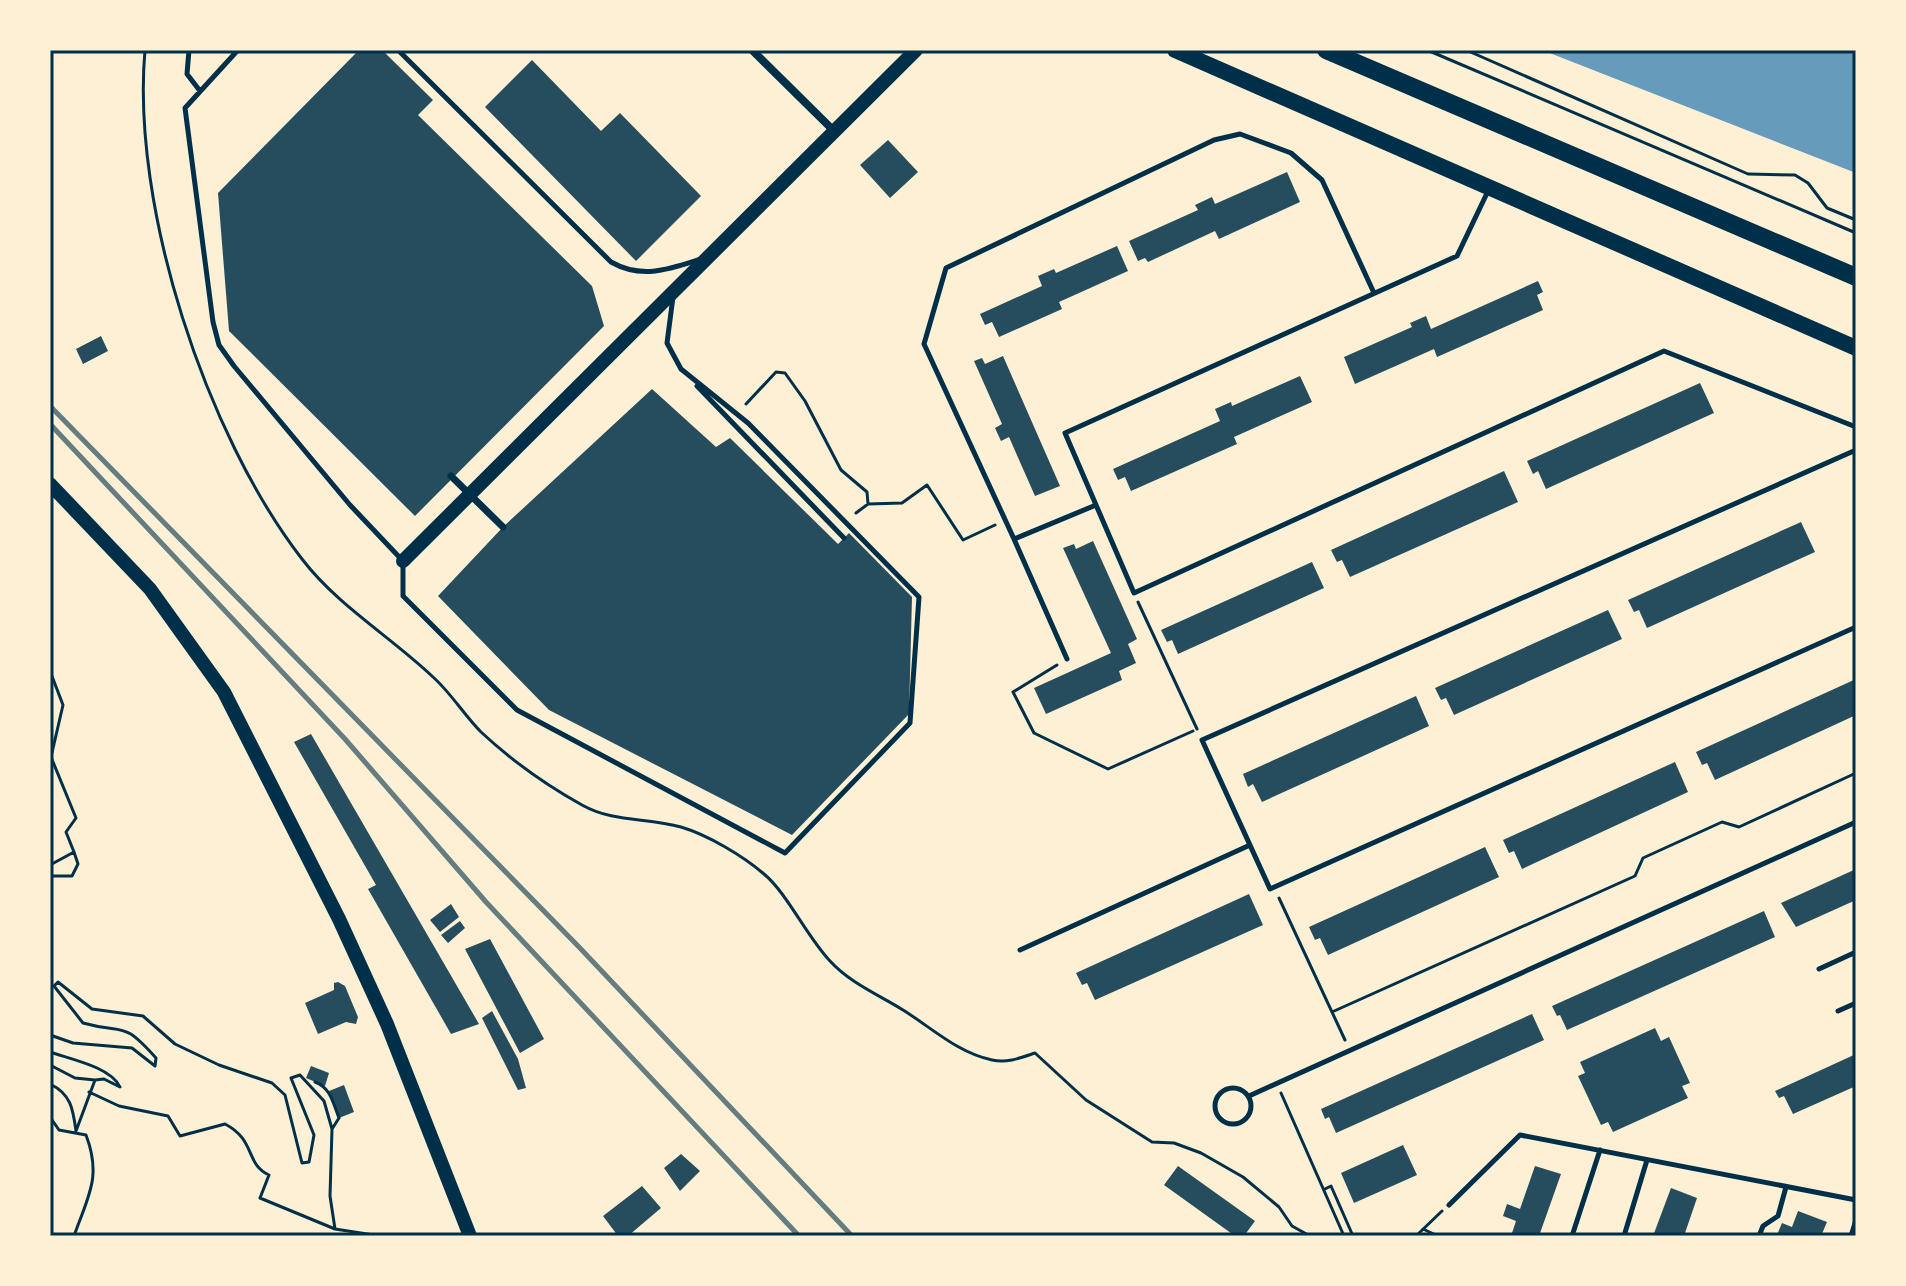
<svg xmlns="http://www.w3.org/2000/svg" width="1906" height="1286" font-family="'Times New Roman',serif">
  <rect width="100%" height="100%" fill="#fdf0d5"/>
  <path fill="#669bbc" d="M1542,50H1856V173Z"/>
  <path fill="#264d5e" d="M359,50H382L433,100L418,115L592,286L604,326L415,516L229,331L218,193Z
    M532,60L601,131L620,113L701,196L636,261L485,107Z
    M888,140L918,172L890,198L860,165Z
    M1287,172L1300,202L1219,239L1215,231L1148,262L1145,258L1138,261L1129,241L1198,210L1195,205L1212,197L1215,204Z
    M1117,246L1128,271L1059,302L1062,309L999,337L992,322L985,325L980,314L1042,286L1038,276L1054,269L1056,273Z
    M1538,281L1543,292L1537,295L1543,310L1437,357L1434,349L1355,384L1344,357L1412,327L1410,323L1426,316L1431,329Z
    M101,336L108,351L83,364L76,349Z
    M1003,356L1060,486L1035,496L1009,437L1001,441L995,428L1002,424L974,361L982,358L985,364Z
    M1300,376L1312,402L1234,437L1237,444L1131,491L1125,477L1118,480L1113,469L1220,421L1215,409L1231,402L1232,406Z
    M1700,383L1714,413L1546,489L1538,471L1533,474L1527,461Z
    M652,389L716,447L730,438L838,544L849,533L912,597L909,714L792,835L549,710L438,596L503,527Z
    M1504,471L1518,502L1350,577L1342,560L1337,562L1331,550Z
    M1801,522L1815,552L1647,628L1639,610L1634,612L1628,600Z
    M1093,541L1137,639L1128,644L1136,663L1119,671L1122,680L1046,714L1034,688L1111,653L1063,548L1074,544L1076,549Z
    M1312,562L1324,588L1178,654L1172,640L1167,642L1161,630Z
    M1608,610L1622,639L1454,715L1446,698L1441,700L1435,688Z
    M1856,679V715L1715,780L1707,763L1702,765L1696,752Z
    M1416,696L1429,726L1262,802L1253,784L1248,787L1243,774Z
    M311,734L479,1024L451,1034L368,889L376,885L294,742Z
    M1675,762L1688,792L1522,869L1514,851L1509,853L1503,840Z
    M1485,847L1499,877L1328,955L1320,938L1315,940L1309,927Z
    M1856,869V900L1796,927L1781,903Z
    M1249,894L1263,925L1095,1000L1087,983L1082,985L1076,973Z
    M451,904L459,917L440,932L430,920Z
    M1764,911L1775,937L1567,1030L1560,1015L1557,1016L1552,1006Z
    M460,921L465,928L448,943L441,935Z
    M490,939L544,1039L520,1053L465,949Z
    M338,982L345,986L358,1017L356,1024L346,1022L318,1034L305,1003L334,990V983Z
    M492,1011L518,1059L526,1088L518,1090L482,1018Z
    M1532,1014L1544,1040L1336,1133L1329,1117L1325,1119L1321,1109Z
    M1655,1028L1661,1041L1669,1037L1690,1083L1682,1086L1688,1098L1613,1132L1608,1122L1601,1125L1578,1076L1585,1073L1580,1062Z
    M1856,1054V1086L1793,1114L1784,1096L1779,1098L1775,1091Z
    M311,1066L329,1073L325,1086L306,1078Z
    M344,1085L354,1112L339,1118L329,1091Z
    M1403,1145L1417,1175L1354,1203L1341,1173Z
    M681,1154L700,1171L680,1191L664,1168Z
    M1178,1166L1255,1221L1244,1236H1235L1164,1185Z
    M1535,1166L1561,1174L1539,1236H1511L1516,1221L1503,1216L1507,1204L1520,1209Z
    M642,1186L661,1208L628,1236H618L603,1216Z
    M1671,1188L1697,1198L1684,1236H1653Z
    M1798,1211L1827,1222L1821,1236L1777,1235L1782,1223L1792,1227Z"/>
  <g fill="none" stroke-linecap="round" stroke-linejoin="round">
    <path stroke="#003049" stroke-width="3" d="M145,50C131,207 206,435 302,559C337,605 391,637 433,677C451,693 464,715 481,732C511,760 546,785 582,805C614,823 647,817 681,827C708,835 743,856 764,874C787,893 807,937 830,961C850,983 879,995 903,1010C932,1028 958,1053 992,1060C1008,1063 1020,1058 1035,1053L1086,1100L1152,1142L1174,1143L1201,1153L1243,1177L1279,1207L1292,1226L1310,1236
      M1427,50L1856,233
      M1466,50L1748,174L1795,175L1808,183L1827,208L1856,220
      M746,404L776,372L785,373L805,401L841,470L867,492L868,504
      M856,513L868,504L902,503L927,485L963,540L995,525
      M1138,602L1197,729
      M1057,665L1013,692L1034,733L1108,769L1193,731
      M50,671L63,705L51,757L76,818L66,832L74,852
      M50,865L74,852L78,864L72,876H50
      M1279,898L1345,1040
      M1332,1012L1635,876L1643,858L1722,822L1739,827L1856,773
      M50,1035L73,1043L132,1048L155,1066L156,1058C121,1019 126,1035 83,1023L54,986L58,982L92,1009L143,1016L175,1044L219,1065L272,1083L285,1095L302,1163L309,1162L314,1135L291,1078L300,1075L324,1101L332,1129L330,1196L335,1229L380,1236
      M50,1052C70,1059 111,1067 120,1087L104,1079L95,1080L76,1131C73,1109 71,1094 50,1084
      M50,1065L75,1078L95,1080
      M315,1082C331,1088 333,1103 339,1118L332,1129
      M89,1092L119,1106L168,1116L180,1136L225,1124C256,1140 245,1164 269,1175L260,1198L335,1229
      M1281,1093L1344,1236
      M50,1117L59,1130L86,1135C102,1177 88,1196 74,1236
      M1325,1189L1331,1186L1353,1236
      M1423,1229L1438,1236
      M1416,1236L1442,1211"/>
    <path stroke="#003049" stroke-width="5" d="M189,50L187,74L200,91
      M238,50L185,108L213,322L219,345L234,366L350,505L403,561V596L517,710L785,853L910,723L919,597L748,423L681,369L667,343L673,297
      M398,50L611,262C641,279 667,270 698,260
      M1489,189L1457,256L1065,433L1134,593L1664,351L1856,427
      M697,386L844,538
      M1856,450L1202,740L1270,889L1856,627
      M1096,505L1014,539L924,344L946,268L1214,140L1240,134L1291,153L1322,180L1374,293
      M1014,539L1067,659
      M1020,950L1250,845
      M1819,969L1856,952
      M1838,1011L1856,1003
      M1215 1106a18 18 0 1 1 36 0a18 18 0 1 1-36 0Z
      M1249,1096L1856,822
      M1449,1205L1520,1135L1856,1200
      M1572,1236L1600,1150
      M1624,1236L1647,1160
      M1759,1236L1763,1226L1778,1216L1786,1187
      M1851,1236L1856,1220"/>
    <path stroke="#003049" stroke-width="7" d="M451,476L503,527"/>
    <path stroke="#003049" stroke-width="8" d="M752,50L832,129"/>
    <path stroke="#003049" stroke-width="14" d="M50,484L150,589L224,692L339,919L387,1024L470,1236
      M403,561L916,50"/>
    <path stroke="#003049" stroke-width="16" d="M1175,50L1856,348"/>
    <path stroke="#003049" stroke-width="18" d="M1326,50L1856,277"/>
    <path stroke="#657d81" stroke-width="5" d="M50,406L579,947L852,1236
      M50,424L345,739L486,902L799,1236"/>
  </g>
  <rect width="1906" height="1286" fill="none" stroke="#fdf0d5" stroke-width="104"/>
  <rect x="52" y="52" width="1802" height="1182" fill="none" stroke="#003049" stroke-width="3"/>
</svg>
